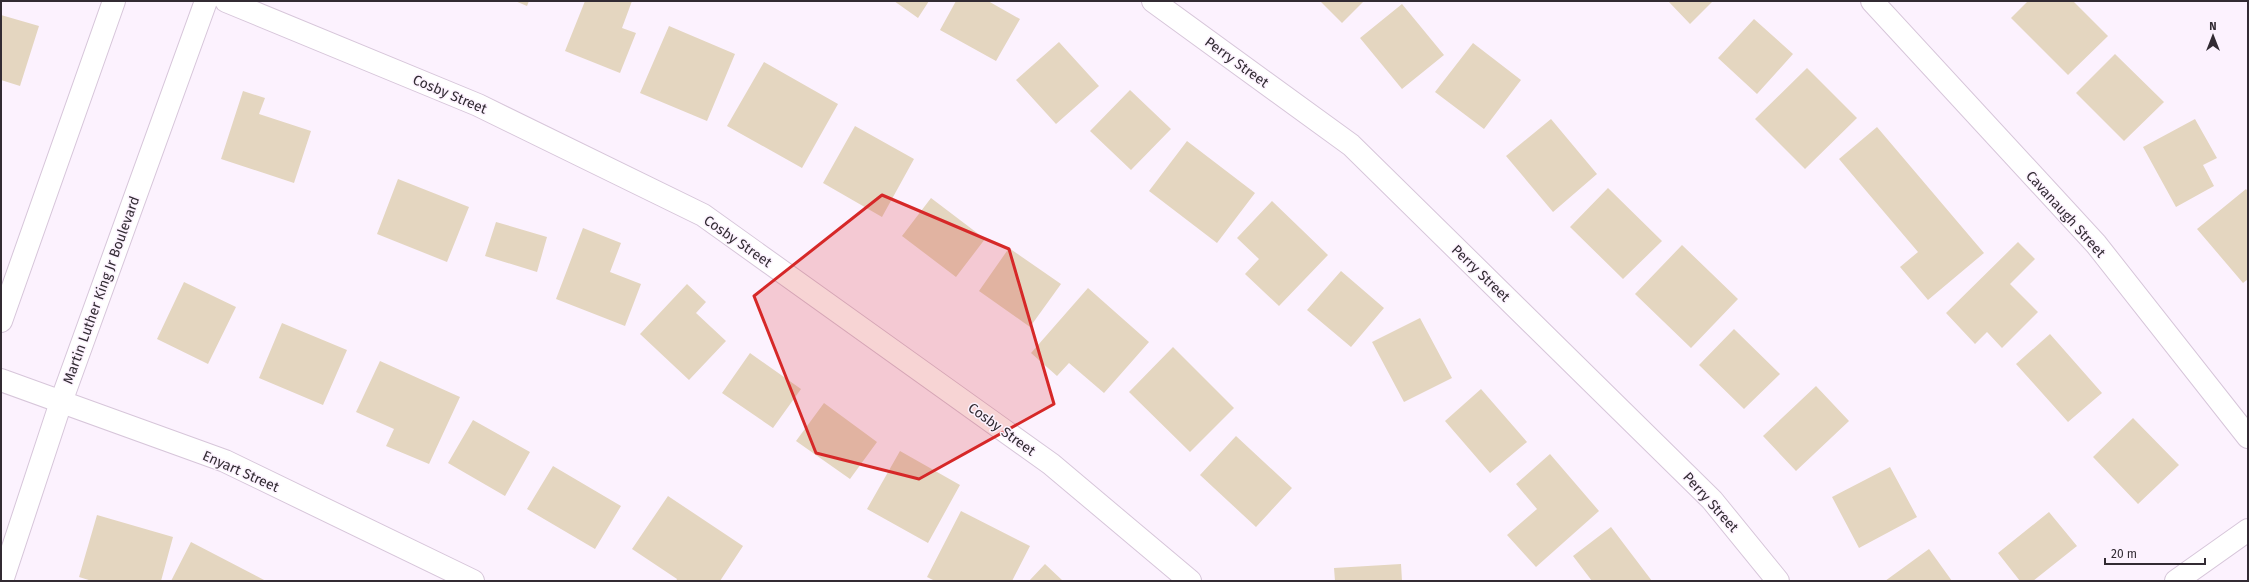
<svg xmlns="http://www.w3.org/2000/svg" width="2249" height="582" font-family="'Fira Sans',sans-serif">
  <rect width="100%" height="100%" fill="#fcf2fe"/>
  <path fill="#e4d6c0" d="M515,1H529L527,6Z
    M585,1H632L622,28L636,33L620,73L565,51Z
    M894,1H929L918,18Z
    M956,1H988L1020,19L996,61L940,30Z
    M1320,1H1364L1342,23Z
    M1668,1H1713L1690,24Z
    M2028,1H2073L2108,36L2068,75L2011,18Z
    M1402,4L1444,55L1402,89L1360,38Z
    M1,15L39,26L20,86L1,80Z
    M1754,19L1793,54L1757,94L1718,58Z
    M669,26L735,54L707,121L640,93Z
    M1059,42L1099,86L1056,124L1016,80Z
    M1473,43L1521,80L1484,129L1435,92Z
    M2115,54L2164,102L2124,141L2076,93Z
    M764,62L838,104L802,168L727,126Z
    M1807,68L1857,118L1805,169L1755,119Z
    M1130,90L1171,129L1131,170L1090,131Z
    M243,91L265,98L259,114L311,131L294,183L221,159Z
    M1551,119L1597,174L1553,212L1506,156Z
    M2195,119L2217,158L2203,165L2214,186L2176,207L2143,147Z
    M855,126L914,159L882,217L823,183Z
    M1877,127L1984,253L1928,300L1900,267L1918,252L1839,159Z
    M1187,141L1255,193L1217,243L1149,191Z
    M398,179L469,207L447,262L377,234Z
    M1608,188L1662,241L1623,279L1570,227Z
    M2246,189L2248,192V279L2243,283L2197,229Z
    M931,198L985,239L956,277L902,236Z
    M1272,201L1328,255L1279,306L1245,274L1259,259L1237,238Z
    M496,222L547,237L537,272L485,256Z
    M583,228L621,243L610,272L641,284L625,326L556,299Z
    M2018,242L2035,259L2010,284L2038,312L2002,348L1987,332L1975,344L1946,313Z
    M1682,245L1738,299L1691,348L1635,294Z
    M1009,248L1061,284L1030,327L979,291Z
    M1341,271L1384,308L1351,347L1307,310Z
    M184,282L236,307L208,364L157,339Z
    M687,284L706,302L696,313L726,341L689,380L640,334Z
    M1088,288L1149,342L1104,393L1069,363L1057,376L1031,353Z
    M1420,318L1452,378L1404,402L1372,342Z
    M282,323L347,350L323,405L259,378Z
    M1734,329L1780,374L1744,409L1699,365Z
    M2050,334L2102,393L2068,422L2016,364Z
    M1173,347L1234,408L1190,452L1129,392Z
    M750,353L801,389L773,428L722,393Z
    M380,361L460,397L429,464L386,446L394,429L356,412Z
    M1816,386L1849,421L1796,471L1763,436Z
    M1481,389L1527,442L1490,473L1445,421Z
    M824,403L877,442L850,479L796,441Z
    M2133,418L2179,465L2138,504L2093,457Z
    M473,420L530,452L505,496L448,463Z
    M1236,436L1292,488L1256,527L1200,475Z
    M900,451L960,485L928,543L867,509Z
    M1550,454L1599,511L1536,567L1507,535L1537,509L1516,484Z
    M553,466L621,506L595,549L527,509Z
    M1890,467L1917,517L1859,548L1832,497Z
    M668,496L743,546L720,581H676L677,579L632,549Z
    M961,511L1030,546L1012,581H935L927,577Z
    M2049,512L2077,546L2033,581H2020L1998,553Z
    M97,515L173,537L161,581H92L79,577Z
    M1611,527L1652,581H1592L1573,556Z
    M191,542L266,581H171Z
    M1929,549L1952,581H1885Z
    M1045,564L1063,581H1029Z
    M1401,564L1402,581H1335L1334,568Z"/>
  <g fill="none" stroke-linecap="round" stroke-linejoin="round">
    <g stroke="#d7c6da" stroke-width="24">
      <path id="minor" d="M226,1L478,105L703,215L1051,464L1190,581
        M1153,1L1351,145L1712,500L1778,581
        M1872,1L2096,244L2248,437
        M1,380L225,461L473,581
        M2176,581L2248,530"/>
    </g>
    <g stroke="#d7c6da" stroke-width="24">
      <path id="major" d="M1,321L114,1
        M2,581L61,402L206,1"/>
    </g>
    <use href="#minor" stroke="#fff" stroke-width="22"/>
    <use href="#major" stroke="#fff" stroke-width="22"/>
  </g>
  <path fill="#d62828" fill-opacity="0.2" stroke="#d62828" stroke-width="3" stroke-linejoin="round" d="M882,195L1009,249L1054,404L919,479L816,453L754,296Z"/>
  <g text-anchor="middle" stroke-width="3" stroke-linejoin="round" paint-order="stroke">
    <g font-size="14" fill="#322b33" stroke="#fcf2fe">
      <text transform="translate(1237 62) rotate(36)" y="5">Perry Street</text>
      <text transform="translate(450 94) rotate(23)" y="5">Cosby Street</text>
      <text transform="translate(2066 214) rotate(48)" y="5">Cavanaugh Street</text>
      <text transform="translate(738 241) rotate(35)" y="5">Cosby Street</text>
      <text transform="translate(1481 273) rotate(44)" y="5">Perry Street</text>
      <text transform="translate(101 290) rotate(-70)" y="5">Martin Luther King Jr Boulevard</text>
      <text transform="translate(1002 429) rotate(36)" y="5">Cosby Street</text>
      <text transform="translate(241 471) rotate(24)" y="5">Enyart Street</text>
      <text transform="translate(1711 502) rotate(48)" y="5">Perry Street</text>
    </g>
  </g>
  <rect width="2249" height="582" fill="none" stroke="#322b33" stroke-width="4"/>
  <g transform="translate(2213 36)" stroke="#fcf2fe" stroke-width="3" paint-order="stroke">
  <path d="M0-3L7 15L0 10L-7 15Z" fill="#322b33"/>
  <text y="-6" font-size="11" font-weight="bold" text-anchor="middle" fill="#322b33">N</text>
  </g>
  <path d="M2105 558v6h100v-6" fill="none" stroke="#322b33" stroke-width="2"/>
  <text x="2111" y="558" font-size="12" fill="#322b33" stroke="#fcf2fe" stroke-width="3" paint-order="stroke">20 m</text>
</svg>
